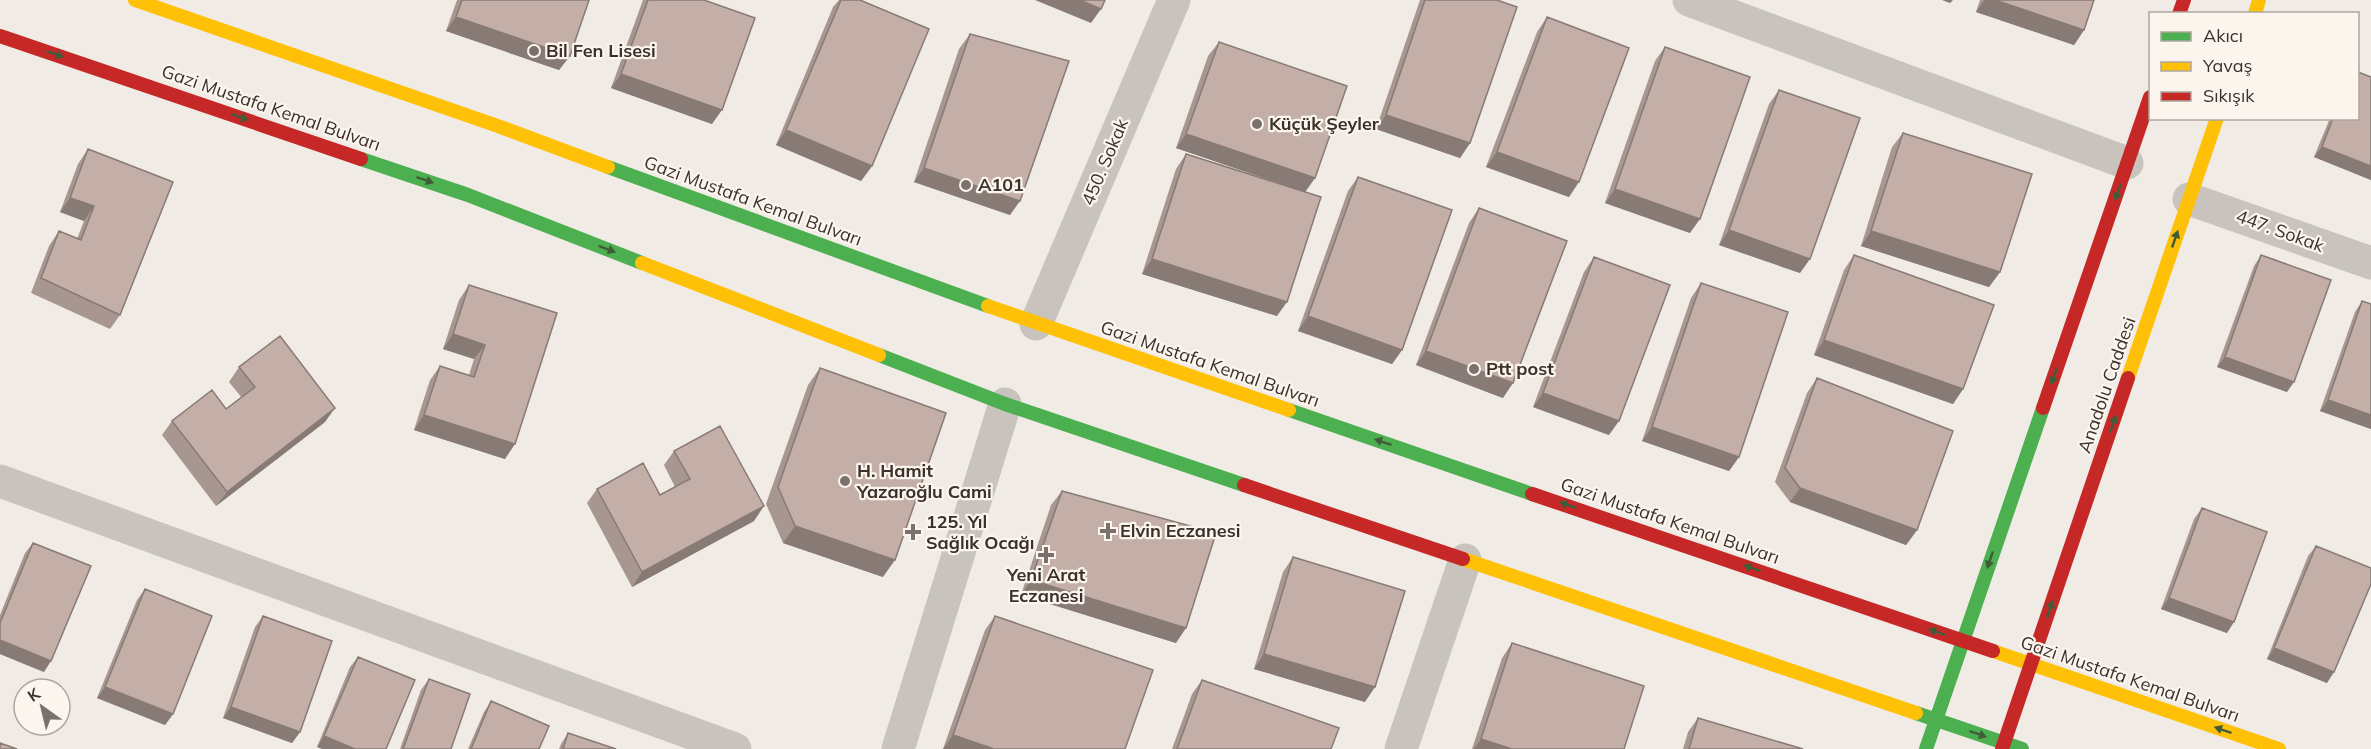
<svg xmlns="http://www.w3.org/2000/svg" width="2371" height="749" font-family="Mulish,sans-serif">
  <rect width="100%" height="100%" fill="#f0ebe5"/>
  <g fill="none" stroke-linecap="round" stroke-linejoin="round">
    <path stroke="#c9c3be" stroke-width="33" d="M1689,0L2127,163
      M2189,199L2371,263
      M1036,324L1174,0
      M0,481L735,749
      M898,749L1005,404
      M1401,749L1465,560"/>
    <path stroke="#4caf50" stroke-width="14" d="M361,159L468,195L642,263
      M608,167L988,306
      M879,355L1005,404L1244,485
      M1289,410L1532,494
      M1916,713L2022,749
      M1926,749L2043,408"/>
    <path stroke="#ffc107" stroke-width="14" d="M135,0L495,125L608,167
      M2255,14L2259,0
      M642,263L879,355
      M988,306L1289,410
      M2128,378L2217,118
      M1463,559L1916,713
      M1993,651L2279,749"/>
    <path stroke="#c62828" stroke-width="14" d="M2179,14L2184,0
      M0,36L361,159
      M2043,408L2150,97
      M1244,485L1463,559
      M1532,494L1993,651
      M2002,749L2128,378"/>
  </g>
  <path fill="#a89690" d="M457,0H589L570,56L559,70L446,31Z
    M643,0H704L712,124L611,88Z
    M839,0H860L872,166L861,181L776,145L833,7Z
    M1420,0H1497L1470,143L1460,158L1376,129Z
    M1980,0H2094L2084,30L2074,45L1976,12Z
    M1547,17L1569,197L1486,167L1537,32Z
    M970,34L1010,215L914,182L959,49Z
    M1219,42L1315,178L1305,192L1277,316L1142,274L1176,169L1186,154L1296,189L1176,148L1208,56Z
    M1665,47L1690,233L1605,203L1655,61Z
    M2371,77V180L2314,157L2330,118H2358Z
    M1779,90L1800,273L1719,245L1769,104Z
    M1903,133L2000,272L1989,287L1861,246L1892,147Z
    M88,149L120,315L110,329L31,293L49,246L59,231L77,239L84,221L60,212L78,164Z
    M1358,177L1402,350L1392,364L1298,331L1348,191Z
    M1479,208L1503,398L1416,365L1469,223Z
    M1854,255L1963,389L1953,404L1814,355L1844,270Z
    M2261,255L2287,392L2217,367L2254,266Z
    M1594,257L1609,435L1533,407L1584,272Z
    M1701,283L1739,457L1729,471L1642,441L1691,298Z
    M469,285L557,313L505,459L414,430L430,380L440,366L469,375L474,359L443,349L459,300Z
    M2362,301L2371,429L2320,411L2355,312Z
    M239,367L325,422L216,506L162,435L172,421L226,409L242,398L229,382Z
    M820,368L883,577L783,543L766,504L808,385Z
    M1817,378L1917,530L1906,545L1790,502L1775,482L1807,393Z
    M674,451L754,521L632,587L587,503L597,489L660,495L675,487L664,465Z
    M1062,491L1176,643L1021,595L1051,505Z
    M2202,508L2227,633L2161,609L2194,519Z
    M33,543L44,672L0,654V615L25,553Z
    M2316,546L2327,683L2267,659L2308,556Z
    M1293,557L1365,702L1254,669L1283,572Z
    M145,589L173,714L165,725L97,698L137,600Z
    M263,616L300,732L292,743L223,718L255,627Z
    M995,616L1125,749H943L985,630Z
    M1512,643L1624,749H1472L1502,658Z
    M358,657L386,749L317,747L350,667Z
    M429,679L451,749H400L421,690Z
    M1202,680L1331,749H1172L1192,694Z
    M491,701L539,749H468L484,712Z
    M1698,718L1803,749H1683L1688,732Z
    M568,733L616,749H559L561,744Z"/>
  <path fill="#887a75" d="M1035,0H1080L1101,9L1091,23Z
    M1942,0H1953L1950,3Z
    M1984,0H1995L2084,30L2074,45L1976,12Z
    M456,17L570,56L559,70L446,31Z
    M621,74L722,110L712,124L611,88Z
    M1386,115L1470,143L1460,158L1376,129Z
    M786,130L872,166L861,181L776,145Z
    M1186,134L1315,178L1305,192L1176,148Z
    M2322,147L2371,166V180L2314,157Z
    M1497,152L1579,182L1569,197L1486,167Z
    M924,168L1020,201L1010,215L914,182Z
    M1615,189L1700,219L1690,233L1605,203Z
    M70,198L94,206L84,221L60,212Z
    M1729,230L1810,259L1800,273L1719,245Z
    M1871,231L2000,272L1989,287L1861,246Z
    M1152,259L1287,302L1277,316L1142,274Z
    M1308,316L1402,350L1392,364L1298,331Z
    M453,334L485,345L474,359L443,349Z
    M1824,340L1963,389L1953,404L1814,355Z
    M1426,351L1513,383L1503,398L1416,365Z
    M2225,357L2294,382L2287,392L2217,367Z
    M1543,393L1619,421L1609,435L1533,407Z
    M2328,400L2371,415V429L2320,411Z
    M335,408L325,422L216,506L227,492Z
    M424,415L515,444L505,459L414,430Z
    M1652,427L1739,457L1729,471L1642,441Z
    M1800,488L1917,530L1906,545L1790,502Z
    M764,506L754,521L632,587L642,572Z
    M795,526L895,560L883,577L783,543Z
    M1031,580L1186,628L1176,643L1021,595Z
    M2169,598L2234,622L2227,633L2161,609Z
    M0,640L51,661L44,672L0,654Z
    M2274,648L2334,672L2327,683L2267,659Z
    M1264,654L1375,687L1365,702L1254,669Z
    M105,687L173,714L165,725L97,698Z
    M231,707L300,732L292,743L223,718Z
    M953,735L994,749H943Z
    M324,736L355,749H322L317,747Z
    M1481,739L1512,749H1474Z"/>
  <path fill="#c3afa7" stroke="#887a75" stroke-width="1.5" d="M462,0H589L570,56L456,17Z
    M648,0H704L755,18L722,110L621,74Z
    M841,0H860L929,29L872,166L786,130Z
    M1080,0H1105L1101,9Z
    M1425,0H1497L1517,7L1470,143L1386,115Z
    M1995,0H2094L2084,30Z
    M1547,17L1629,48L1579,182L1497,152Z
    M970,34L1069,61L1020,201L924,168Z
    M1219,42L1347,86L1315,178L1186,134Z
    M1665,47L1750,77L1700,219L1615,189Z
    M2358,72L2371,77V166L2322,147L2333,118H2358Z
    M1779,90L1860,118L1810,259L1729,230Z
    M1903,133L2032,174L2000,272L1871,231Z
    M88,149L173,182L120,315L41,278L59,231L81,240L94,206L70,198Z
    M1186,154L1321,197L1287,302L1152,259Z
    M1358,177L1452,210L1402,350L1308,316Z
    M1479,208L1567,241L1513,383L1426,351Z
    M1854,255L1994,305L1963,389L1824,340Z
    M2261,255L2331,280L2294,382L2225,357Z
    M1594,257L1670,285L1619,421L1543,393Z
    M1701,283L1788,312L1739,457L1652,427Z
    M469,285L557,313L515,444L424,415L440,366L474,377L485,345L453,334Z
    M2362,301L2371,304V415L2328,400Z
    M280,336L335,408L227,492L172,421L212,390L226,409L255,387L239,367Z
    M820,368L946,413L895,560L795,526L778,487Z
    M1817,378L1953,431L1917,530L1800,488L1785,468Z
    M720,426L764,506L642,572L597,489L643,463L660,495L690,479L674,451Z
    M1062,491L1216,533L1186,628L1031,580Z
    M2202,508L2267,532L2234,622L2169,598Z
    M33,543L91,566L51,661L0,640V623Z
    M2316,546L2371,568V584L2334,672L2274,648Z
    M1293,557L1405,591L1375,687L1264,654Z
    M145,589L212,616L173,714L105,687Z
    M263,616L332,641L300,732L231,707Z
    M995,616L1153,670L1125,749H994L953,735Z
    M1512,643L1644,686L1624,749H1512L1481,739Z
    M358,657L415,680L386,749H355L324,736Z
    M429,679L470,694L451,749H403Z
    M1202,680L1339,728L1331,749H1177Z
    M491,701L549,726L539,749H471Z
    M1698,718L1803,749H1689Z
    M568,733L616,749H563Z
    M0,743L17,749H0Z"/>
  <defs><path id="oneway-solid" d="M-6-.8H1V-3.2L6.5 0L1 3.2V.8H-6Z" transform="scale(1.5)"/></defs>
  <g fill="#415c38">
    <use href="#oneway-solid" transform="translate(55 54) rotate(19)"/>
    <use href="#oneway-solid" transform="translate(240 117) rotate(19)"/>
    <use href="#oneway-solid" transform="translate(425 180) rotate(19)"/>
    <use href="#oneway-solid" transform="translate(2118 192) rotate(109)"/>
    <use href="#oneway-solid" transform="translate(2175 239) rotate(-71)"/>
    <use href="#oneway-solid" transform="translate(607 249) rotate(21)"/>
    <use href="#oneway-solid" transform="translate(2054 376) rotate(109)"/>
    <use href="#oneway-solid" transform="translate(2113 424) rotate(-71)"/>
    <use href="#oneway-solid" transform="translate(1383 442) rotate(-161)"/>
    <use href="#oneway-solid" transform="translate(1568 505) rotate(-161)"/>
    <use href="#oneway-solid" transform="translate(1990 560) rotate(109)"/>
    <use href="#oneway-solid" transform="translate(1752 568) rotate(-161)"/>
    <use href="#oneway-solid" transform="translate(2050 609) rotate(-71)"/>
    <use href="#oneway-solid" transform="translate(1937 632) rotate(-161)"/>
    <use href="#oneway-solid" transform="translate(2223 730) rotate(-161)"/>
    <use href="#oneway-solid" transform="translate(1978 734) rotate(19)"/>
  </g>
  <g fill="#7a716c" stroke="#fbf5ee" stroke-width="2">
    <circle cx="534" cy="51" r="6"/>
    <circle cx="1257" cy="124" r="6"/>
    <circle cx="966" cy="185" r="6"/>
    <circle cx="1474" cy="369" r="6"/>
    <circle cx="845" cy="481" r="6"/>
    <path d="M1105 522h6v6h6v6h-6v6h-6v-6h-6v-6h6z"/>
    <path d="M910 523h6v6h6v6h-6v6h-6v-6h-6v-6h6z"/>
    <path d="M1043 546h6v6h6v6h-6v6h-6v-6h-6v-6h6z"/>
  </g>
  <g text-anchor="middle" stroke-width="4.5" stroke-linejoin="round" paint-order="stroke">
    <g font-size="18" font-weight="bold" fill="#3b302b" stroke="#fbf5ee" text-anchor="start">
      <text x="546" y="57">Bil Fen Lisesi</text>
      <text x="1269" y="130">Küçük Şeyler</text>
      <text x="978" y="191">A101</text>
      <text x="1486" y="375">Ptt post</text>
      <text x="857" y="477">H. Hamit<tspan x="857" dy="21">Yazaroğlu Cami</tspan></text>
      <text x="926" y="528">125. Yıl<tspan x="926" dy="21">Sağlık Ocağı</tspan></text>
      <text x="1120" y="537">Elvin Eczanesi</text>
      <text x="1046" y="581" text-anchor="middle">Yeni Arat<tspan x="1046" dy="21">Eczanesi</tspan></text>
    </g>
    <g font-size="18" fill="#3b302b" stroke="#fbf5ee">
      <text transform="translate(271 108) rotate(19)" y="6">Gazi Mustafa Kemal Bulvarı</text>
      <text transform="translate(1105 162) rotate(-67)" y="6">450. Sokak</text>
      <text transform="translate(753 201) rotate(20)" y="6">Gazi Mustafa Kemal Bulvarı</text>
      <text transform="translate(2280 231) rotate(20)" y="6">447. Sokak</text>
      <text transform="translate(1210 364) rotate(19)" y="6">Gazi Mustafa Kemal Bulvarı</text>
      <text transform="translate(2107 385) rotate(-71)" y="6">Anadolu Caddesi</text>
      <text transform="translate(1670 521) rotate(19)" y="6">Gazi Mustafa Kemal Bulvarı</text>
      <text transform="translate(2130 679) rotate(19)" y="6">Gazi Mustafa Kemal Bulvarı</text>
    </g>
  </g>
  <rect x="2149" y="12" width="210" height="108" fill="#fbf5ee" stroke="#aea6a0" stroke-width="1.5"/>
  <rect x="2161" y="32" width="30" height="9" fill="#4caf50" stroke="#aea6a0" stroke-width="1.5"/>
  <text x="2203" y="42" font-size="18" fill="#3b302b">Akıcı</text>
  <rect x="2161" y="62" width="30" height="9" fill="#ffc107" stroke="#aea6a0" stroke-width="1.5"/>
  <text x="2203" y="72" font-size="18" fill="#3b302b">Yavaş</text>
  <rect x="2161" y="92" width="30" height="9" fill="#c62828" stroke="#aea6a0" stroke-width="1.5"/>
  <text x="2203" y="102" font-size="18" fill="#3b302b">Sıkışık</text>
  <g transform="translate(42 707) rotate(326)"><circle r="28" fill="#fbf5ee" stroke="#aea6a0" stroke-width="1.5"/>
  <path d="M0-4.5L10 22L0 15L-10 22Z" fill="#7a716c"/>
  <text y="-9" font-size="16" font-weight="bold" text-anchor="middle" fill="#3b302b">K</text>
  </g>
</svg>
